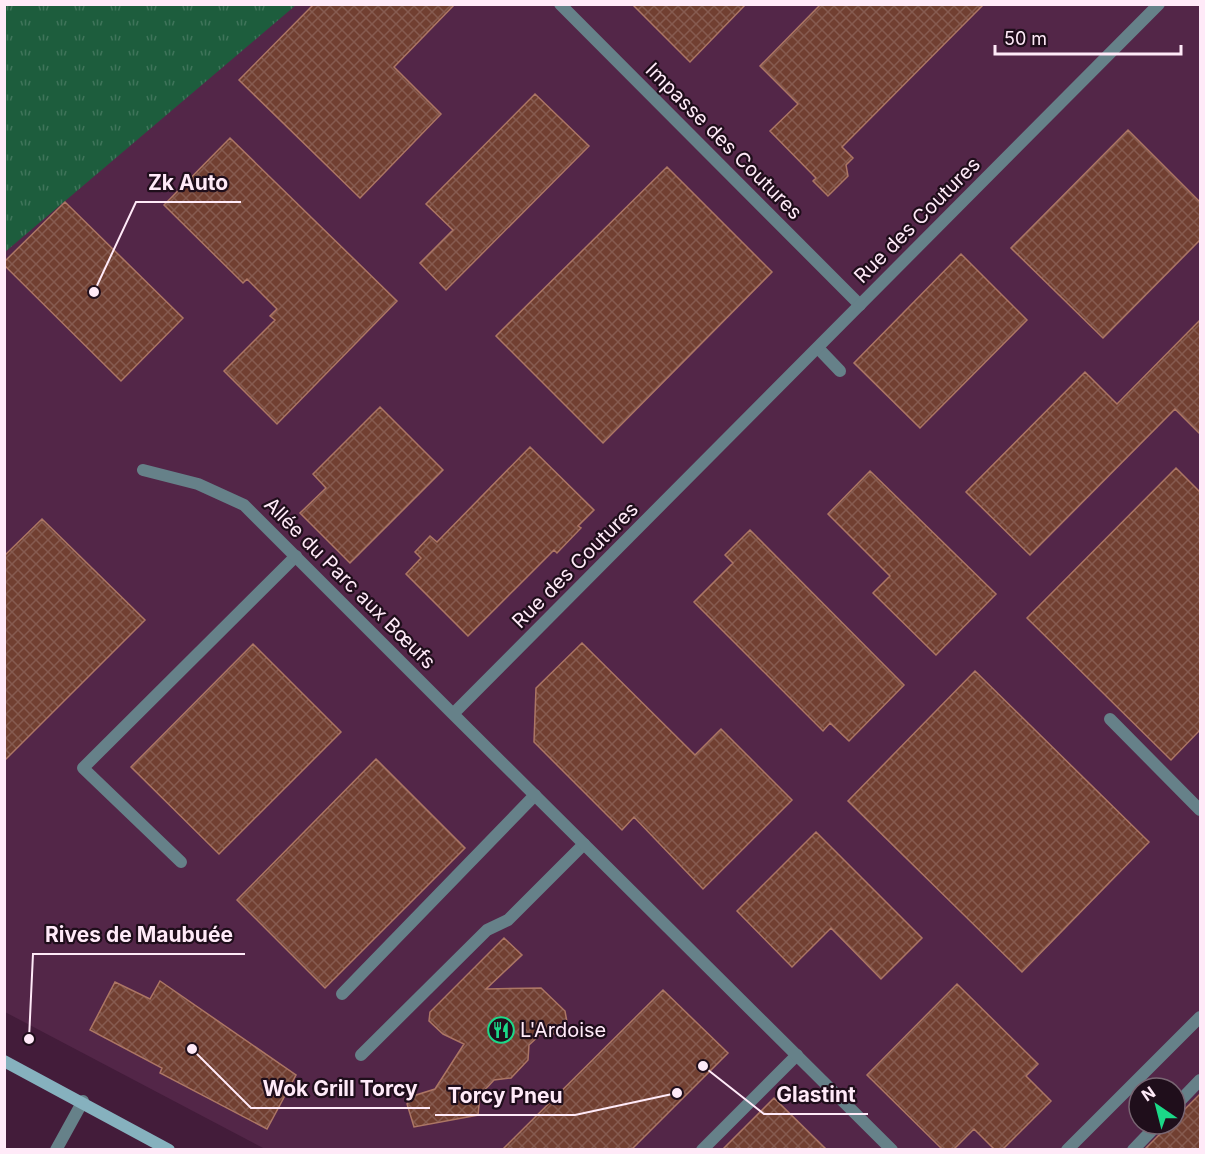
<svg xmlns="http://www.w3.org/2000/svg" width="1205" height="1154" font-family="Inter,sans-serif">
  <defs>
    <pattern id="grass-tufts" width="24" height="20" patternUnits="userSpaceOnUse" patternTransform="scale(1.5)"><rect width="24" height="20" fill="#1d5d3d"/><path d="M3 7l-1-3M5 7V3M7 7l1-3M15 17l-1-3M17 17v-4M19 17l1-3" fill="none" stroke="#3f745a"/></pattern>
    <pattern id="building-cross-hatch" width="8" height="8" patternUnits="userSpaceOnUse" patternTransform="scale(1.5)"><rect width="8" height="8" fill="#713f31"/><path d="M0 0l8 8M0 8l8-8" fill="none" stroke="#865b50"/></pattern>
  </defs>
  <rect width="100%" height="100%" fill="#431c3a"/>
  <path fill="#532648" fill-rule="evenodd" d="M4,5H1200V1149H265L5,1012ZM1139,1088H1175V1124H1139Z"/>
  <path fill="url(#grass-tufts)" d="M5,4H296V5L5,252Z"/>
  <path fill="url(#building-cross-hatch)" stroke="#ac7665" stroke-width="1.5" d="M314,4H455L394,67L441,114L360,198L239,80Z
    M632,4H746L690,62Z
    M821,4H984L842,147L853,158L846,165L848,176L828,196L813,181L816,178L770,131L798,104L760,66Z
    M535,94L589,146L446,290L420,263L453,230L426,204Z
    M1128,130L1200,202V240L1103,338L1011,248Z
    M230,138L397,301L277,424L224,371L275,320L270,316L277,309L247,279L243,283L164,205Z
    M667,167L772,272L603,443L496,336Z
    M65,202L183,318L121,381L4,265V262Z
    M961,254L1027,320L920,428L854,363Z
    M1200,320V434L1175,409L1030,555L966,492L1085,372L1117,404Z
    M380,407L443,470L350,563L300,513L326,488L313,474Z
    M530,447L594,510L578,526L581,528L557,553L554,550L468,636L406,574L421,558L415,552L430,536L437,542Z
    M1176,468L1200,492V730L1171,760L1027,618Z
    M870,471L996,594L936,655L873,593L890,576L828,514Z
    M42,519L145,620L4,761V556Z
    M750,530L904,685L849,741L830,723L823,731L694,602L733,563L725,555Z
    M582,643L695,755L721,729L792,800L703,889L634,817L622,830L534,742L536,688Z
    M253,644L341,732L219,854L131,767Z
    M975,671L1149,842L1022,972L848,801Z
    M376,759L465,848L325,988L237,900Z
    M816,832L922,938L881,979L831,928L792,967L737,911Z
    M504,938L522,955L486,989L541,988L565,1011L567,1022L555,1034L542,1033L529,1045L528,1060L511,1078L494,1080L480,1095L478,1115L414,1127L407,1104L413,1096L435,1089L464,1044L443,1034L429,1021L430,1012Z
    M160,981L296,1075L267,1129L160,1073L162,1068L90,1030L115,982L150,999Z
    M957,984L1038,1064L1026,1076L1051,1101L1003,1149H994L974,1129L954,1149H942L867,1075Z
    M663,990L728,1053L632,1149H503Z
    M1200,1094V1149H1145L1170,1124H1175V1119Z
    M774,1098L826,1149H723Z"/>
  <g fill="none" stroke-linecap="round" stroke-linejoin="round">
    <path stroke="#668189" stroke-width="12" d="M560,4L860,305
      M818,348L840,371
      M1110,719L1200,810
      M181,862L83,768L296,556
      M342,994L535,795
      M361,1055L487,930L508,920L584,844
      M1175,1106L1200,1080
      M702,1150L797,1055
      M1133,1150L1158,1124"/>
    <path stroke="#668189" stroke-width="12" d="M143,470L198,484L244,505L453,714
      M56,1150L83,1101
      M892,1150L453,714L1159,4
      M1067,1150L1200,1017"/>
    <path stroke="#86b1be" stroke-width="12" d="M4,1061L169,1150"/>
  </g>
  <defs>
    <g id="restaurant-ring" transform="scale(1.35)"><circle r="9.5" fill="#1f0e1b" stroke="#1bd988" stroke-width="1.5"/><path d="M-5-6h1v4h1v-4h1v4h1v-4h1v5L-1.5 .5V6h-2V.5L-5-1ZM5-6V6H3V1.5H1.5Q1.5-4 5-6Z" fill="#1bd988"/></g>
  </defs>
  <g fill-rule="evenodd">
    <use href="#restaurant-ring" x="501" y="1030"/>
  </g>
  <g text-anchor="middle" stroke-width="4.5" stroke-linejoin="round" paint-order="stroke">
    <g font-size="20" fill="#ffeaf8" stroke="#1f0e1b">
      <text transform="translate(724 141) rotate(45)" y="7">Impasse des Coutures</text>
      <text transform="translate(917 220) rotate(-45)" y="7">Rue des Coutures</text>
      <text transform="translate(575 565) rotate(-45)" y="7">Rue des Coutures</text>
      <text transform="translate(350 583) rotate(45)" y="7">Allée du Parc aux Bœufs</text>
    </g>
    <g font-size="20" fill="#ffeaf8" stroke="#1f0e1b" text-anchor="start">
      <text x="520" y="1037">L'Ardoise</text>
    </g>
  </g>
  <path fill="none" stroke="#ffeaf8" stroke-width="2" d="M94 292L136 202H241M29 1039L33 954H245M192 1049L251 1108H430M703 1066L764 1114H868M677 1093L575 1115H435"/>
  <g fill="#ffeaf8" stroke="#1f0e1b" stroke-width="2">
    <circle cx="94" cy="292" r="6"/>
    <circle cx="29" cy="1039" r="6"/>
    <circle cx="192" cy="1049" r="6"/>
    <circle cx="703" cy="1066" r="6"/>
    <circle cx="677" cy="1093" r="6"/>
  </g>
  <g font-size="21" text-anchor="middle" font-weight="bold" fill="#ffeaf8" stroke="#1f0e1b" stroke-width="4.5" stroke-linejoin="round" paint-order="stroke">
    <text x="188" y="190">Zk Auto</text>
    <text x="139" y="942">Rives de Maubuée</text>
    <text x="340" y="1096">Wok Grill Torcy</text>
    <text x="816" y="1102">Glastint</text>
    <text x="505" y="1103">Torcy Pneu</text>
  </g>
  <rect width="1205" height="1154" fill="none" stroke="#ffeaf8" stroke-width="12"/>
  <g transform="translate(1157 1106) rotate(325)"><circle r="28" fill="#1f0e1b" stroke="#796673" stroke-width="1.5"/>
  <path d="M0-4.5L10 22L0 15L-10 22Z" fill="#1bd988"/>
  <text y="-9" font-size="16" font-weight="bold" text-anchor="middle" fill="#ffeaf8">N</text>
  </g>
  <path d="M995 45v9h186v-9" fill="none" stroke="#ffeaf8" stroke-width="3"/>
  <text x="1004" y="45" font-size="18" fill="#ffeaf8" stroke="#1f0e1b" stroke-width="4.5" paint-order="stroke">50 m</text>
</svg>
